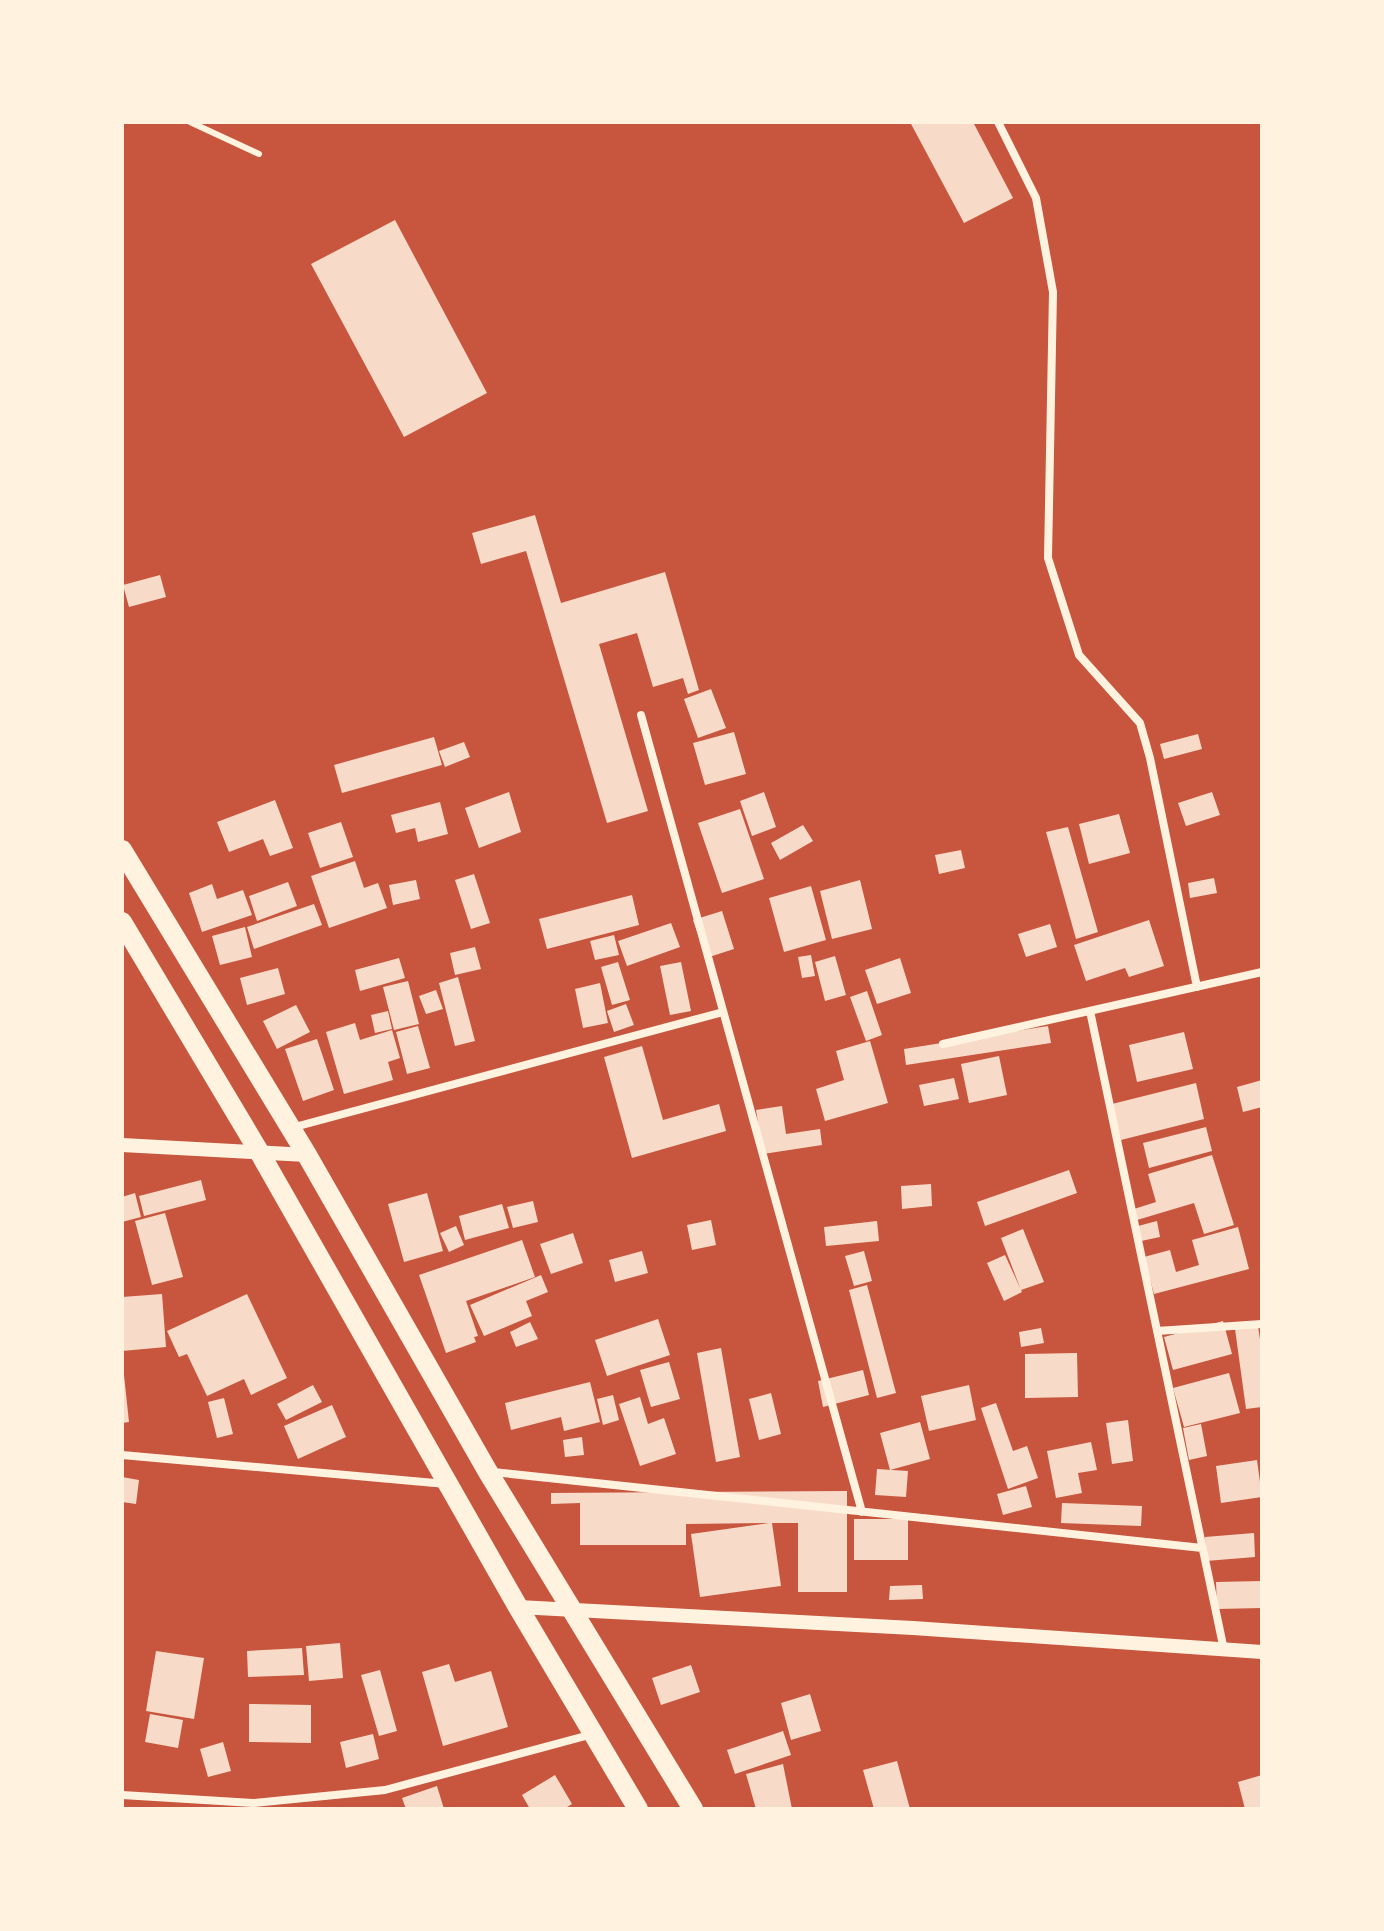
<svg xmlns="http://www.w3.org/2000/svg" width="1384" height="1931" font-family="Merriweather,serif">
  <rect width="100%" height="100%" fill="#c8553d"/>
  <path fill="#f7dbc8" d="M910,122H973L1013,198L964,223Z
    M395,220L487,393L404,437L311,264Z
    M535,515L561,603L665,572L699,690L688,694L683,678L653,687L637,633L599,644L648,811L607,823L526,551L481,564L472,533Z
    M160,575L166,597L129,607L123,585Z
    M711,689L726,728L698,738L684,699Z
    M734,732L746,774L705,785L693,743Z
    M1198,734L1202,749L1164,759L1160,744Z
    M434,737L442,765L342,793L334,765Z
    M464,742L470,757L445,767L439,751Z
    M509,792L521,832L479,848L465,808Z
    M764,792L776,827L752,836L740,801Z
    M1212,792L1220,815L1186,826L1178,803Z
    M275,800L293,848L270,856L263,839L229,852L217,822Z
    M440,802L448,834L418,842L415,828L396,833L391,815Z
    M740,809L764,879L722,893L698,823Z
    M1119,814L1130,853L1089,864L1079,824Z
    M341,822L353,857L320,868L308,833Z
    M803,825L813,841L780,860L771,843Z
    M1068,827L1098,932L1076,939L1046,832Z
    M961,850L965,868L939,874L935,855Z
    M355,861L364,888L378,883L387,908L329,928L311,876Z
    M474,874L490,923L471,929L455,880Z
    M1214,878L1217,893L1190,898L1188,883Z
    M416,880L420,899L393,905L389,885Z
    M860,880L872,929L832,939L820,891Z
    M288,882L297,906L257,921L249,896Z
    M212,884L217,899L243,890L252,915L202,932L189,893Z
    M811,886L826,940L784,952L769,898Z
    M632,895L639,925L547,949L539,919Z
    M314,904L322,925L254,949L247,927Z
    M722,911L734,949L706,958L693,920Z
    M1149,920L1164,966L1129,977L1125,968L1086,981L1074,945Z
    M671,923L680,947L627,966L618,941Z
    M1050,924L1057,947L1026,957L1018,934Z
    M245,927L252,957L220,965L212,936Z
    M614,935L619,955L595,960L590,941Z
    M475,947L481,969L455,975L450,953Z
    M811,955L815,976L802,978L798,957Z
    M835,956L846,995L825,1001L815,962Z
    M399,958L405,978L360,991L355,970Z
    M900,958L911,993L877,1004L865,970Z
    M618,962L630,1000L612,1005L601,967Z
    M681,962L691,1011L670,1015L660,966Z
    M278,968L285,994L247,1005L240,978Z
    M458,977L475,1041L455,1046L439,983Z
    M408,981L419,1024L394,1030L383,987Z
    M600,983L608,1023L583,1028L575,989Z
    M436,990L443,1009L426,1014L419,996Z
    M867,991L882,1035L866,1041L850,997Z
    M626,1004L634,1025L614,1032L607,1011Z
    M296,1005L310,1032L277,1049L263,1021Z
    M388,1011L392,1029L375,1033L371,1015Z
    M355,1023L360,1040L392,1030L400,1058L388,1062L393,1080L344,1094L326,1032Z
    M418,1026L430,1068L407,1074L396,1032Z
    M1048,1026L1051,1043L906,1065L904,1049Z
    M1184,1032L1193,1069L1137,1082L1129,1045Z
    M317,1039L334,1090L303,1101L285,1049Z
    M870,1041L888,1103L825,1121L816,1089L844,1080L836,1051Z
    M642,1046L663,1120L719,1104L726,1131L632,1158L604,1057Z
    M999,1056L1007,1095L969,1103L961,1064Z
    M954,1078L959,1099L924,1106L919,1085Z
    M1262,1080V1107L1243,1112L1237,1087Z
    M1196,1083L1204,1119L1121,1140L1112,1104Z
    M782,1106L786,1134L820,1129L822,1145L763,1154L756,1110Z
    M1206,1127L1212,1151L1149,1168L1143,1143Z
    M1212,1155L1234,1225L1204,1234L1194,1203L1137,1220L1134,1209L1156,1202L1148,1174Z
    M1069,1170L1077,1193L985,1226L977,1202Z
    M201,1180L206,1200L144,1216L139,1196Z
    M931,1184L932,1206L902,1209L901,1186Z
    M135,1193L141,1217L122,1222V1197Z
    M427,1193L443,1251L404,1262L388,1204Z
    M533,1201L538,1222L513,1228L507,1207Z
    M502,1204L509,1228L465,1240L459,1216Z
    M165,1213L183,1277L152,1285L135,1221Z
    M711,1220L716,1245L692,1250L687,1225Z
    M877,1221L879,1241L826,1246L824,1227Z
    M1157,1221L1160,1237L1141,1241L1138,1226Z
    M456,1226L464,1245L449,1252L440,1233Z
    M1238,1227L1249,1269L1154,1294L1144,1257L1170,1250L1176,1272L1199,1265L1192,1240Z
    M1023,1229L1044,1282L1021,1290L1001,1238Z
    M573,1233L583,1263L551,1274L540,1244Z
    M522,1240L535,1277L466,1301L478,1336L474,1337L476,1342L446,1353L419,1275Z
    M642,1251L648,1273L615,1282L609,1260Z
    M864,1251L872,1281L854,1286L845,1256Z
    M1005,1255L1022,1292L1004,1301L987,1263Z
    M541,1275L548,1292L526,1301L532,1316L484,1336L470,1305Z
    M867,1285L896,1393L877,1398L849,1290Z
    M162,1294L166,1347L122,1351V1297Z
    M247,1294L287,1378L251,1395L244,1379L207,1396L187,1354L179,1357L167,1331Z
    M658,1319L670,1355L607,1376L595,1340Z
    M1223,1321L1232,1354L1173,1370L1164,1337Z
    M530,1322L538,1339L516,1347L510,1332Z
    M1258,1326L1262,1353V1407L1246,1409L1235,1329Z
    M1041,1328L1044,1343L1021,1347L1019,1332Z
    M721,1348L740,1457L716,1462L697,1353Z
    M1077,1353L1078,1397L1025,1398V1354Z
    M669,1362L680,1399L651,1407L640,1370Z
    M863,1370L869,1395L823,1407L818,1381Z
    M1229,1373L1240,1413L1184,1427L1173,1388Z
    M122,1375H124L129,1422L122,1423Z
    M590,1382L600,1422L564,1431L561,1417L511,1430L505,1403Z
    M313,1385L322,1402L286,1420L277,1404Z
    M969,1385L976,1420L929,1431L921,1396Z
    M771,1393L781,1434L759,1440L749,1399Z
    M613,1395L619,1420L603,1425L597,1399Z
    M640,1397L648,1424L664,1418L676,1454L640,1466L619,1404Z
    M224,1398L233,1434L217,1438L208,1402Z
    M996,1403L1013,1451L1027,1446L1038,1478L1008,1489L981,1408Z
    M332,1405L346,1437L298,1459L284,1426Z
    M1128,1420L1133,1461L1112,1464L1106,1423Z
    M920,1422L930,1459L890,1470L880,1433Z
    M1201,1424L1207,1456L1189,1460L1183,1428Z
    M582,1437L584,1455L565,1457L563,1440Z
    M1091,1442L1097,1470L1078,1473L1082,1493L1056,1498L1047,1451Z
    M1257,1460L1262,1497L1221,1503L1216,1466Z
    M877,1469L908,1471L906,1497L875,1495Z
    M122,1477L139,1480L136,1504L122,1502Z
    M1026,1486L1032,1507L1003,1515L997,1494Z
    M847,1491V1592H798V1523H772L781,1586L700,1597L691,1534L769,1523L686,1524V1545H580V1503L551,1504V1493Z
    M1062,1503L1142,1506L1141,1526L1061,1523Z
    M854,1519H908V1560H854Z
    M1254,1533L1255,1557L1206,1561L1205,1537Z
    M1262,1581V1608L1217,1609L1216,1582Z
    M922,1585L923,1599L889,1600L890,1586Z
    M340,1643L343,1678L309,1681L306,1646Z
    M302,1648L304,1675L248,1677L247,1651Z
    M156,1651L204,1658L194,1719L146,1711Z
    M449,1664L455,1682L491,1671L508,1727L443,1746L422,1672Z
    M691,1665L700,1692L661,1705L652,1678Z
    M380,1670L397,1731L379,1736L361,1675Z
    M810,1694L821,1731L791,1740L781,1703Z
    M249,1704L311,1705V1743L249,1742Z
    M150,1714L183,1720L178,1748L145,1742Z
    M783,1731L791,1755L735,1774L727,1750Z
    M373,1734L379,1759L346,1768L340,1742Z
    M223,1742L231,1771L208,1777L200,1749Z
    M897,1761L910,1809H874L863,1770Z
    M783,1764L792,1809H756L746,1774Z
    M555,1775L572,1804L564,1809H530L522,1795Z
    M1262,1775V1809H1245L1238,1782Z
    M437,1786L444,1809H406L402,1798Z"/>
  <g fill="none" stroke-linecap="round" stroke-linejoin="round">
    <path stroke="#fff3e0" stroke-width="6" d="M190,122L259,154"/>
    <path stroke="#fff3e0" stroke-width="8" d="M998,122L1036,198L1053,292L1048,558L1079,655L1140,723L1150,758L1197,987
      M641,715L862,1512
      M1090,1011L1224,1650
      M943,1044L1262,972
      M291,1128L723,1012
      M1157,1331L1262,1324
      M122,1455L446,1484
      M493,1472L1202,1548
      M122,1795L253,1803L385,1790L593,1734"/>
    <path stroke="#fff3e0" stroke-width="14" d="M122,1145L307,1155
      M518,1607L913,1628L1262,1652"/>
    <path stroke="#fff3e0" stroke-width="20" d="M122,850L307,1155L488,1472L693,1809
      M122,922L261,1155L518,1607L638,1809"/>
  </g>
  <rect width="1384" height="1931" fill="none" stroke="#fff3e0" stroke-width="248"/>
</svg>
